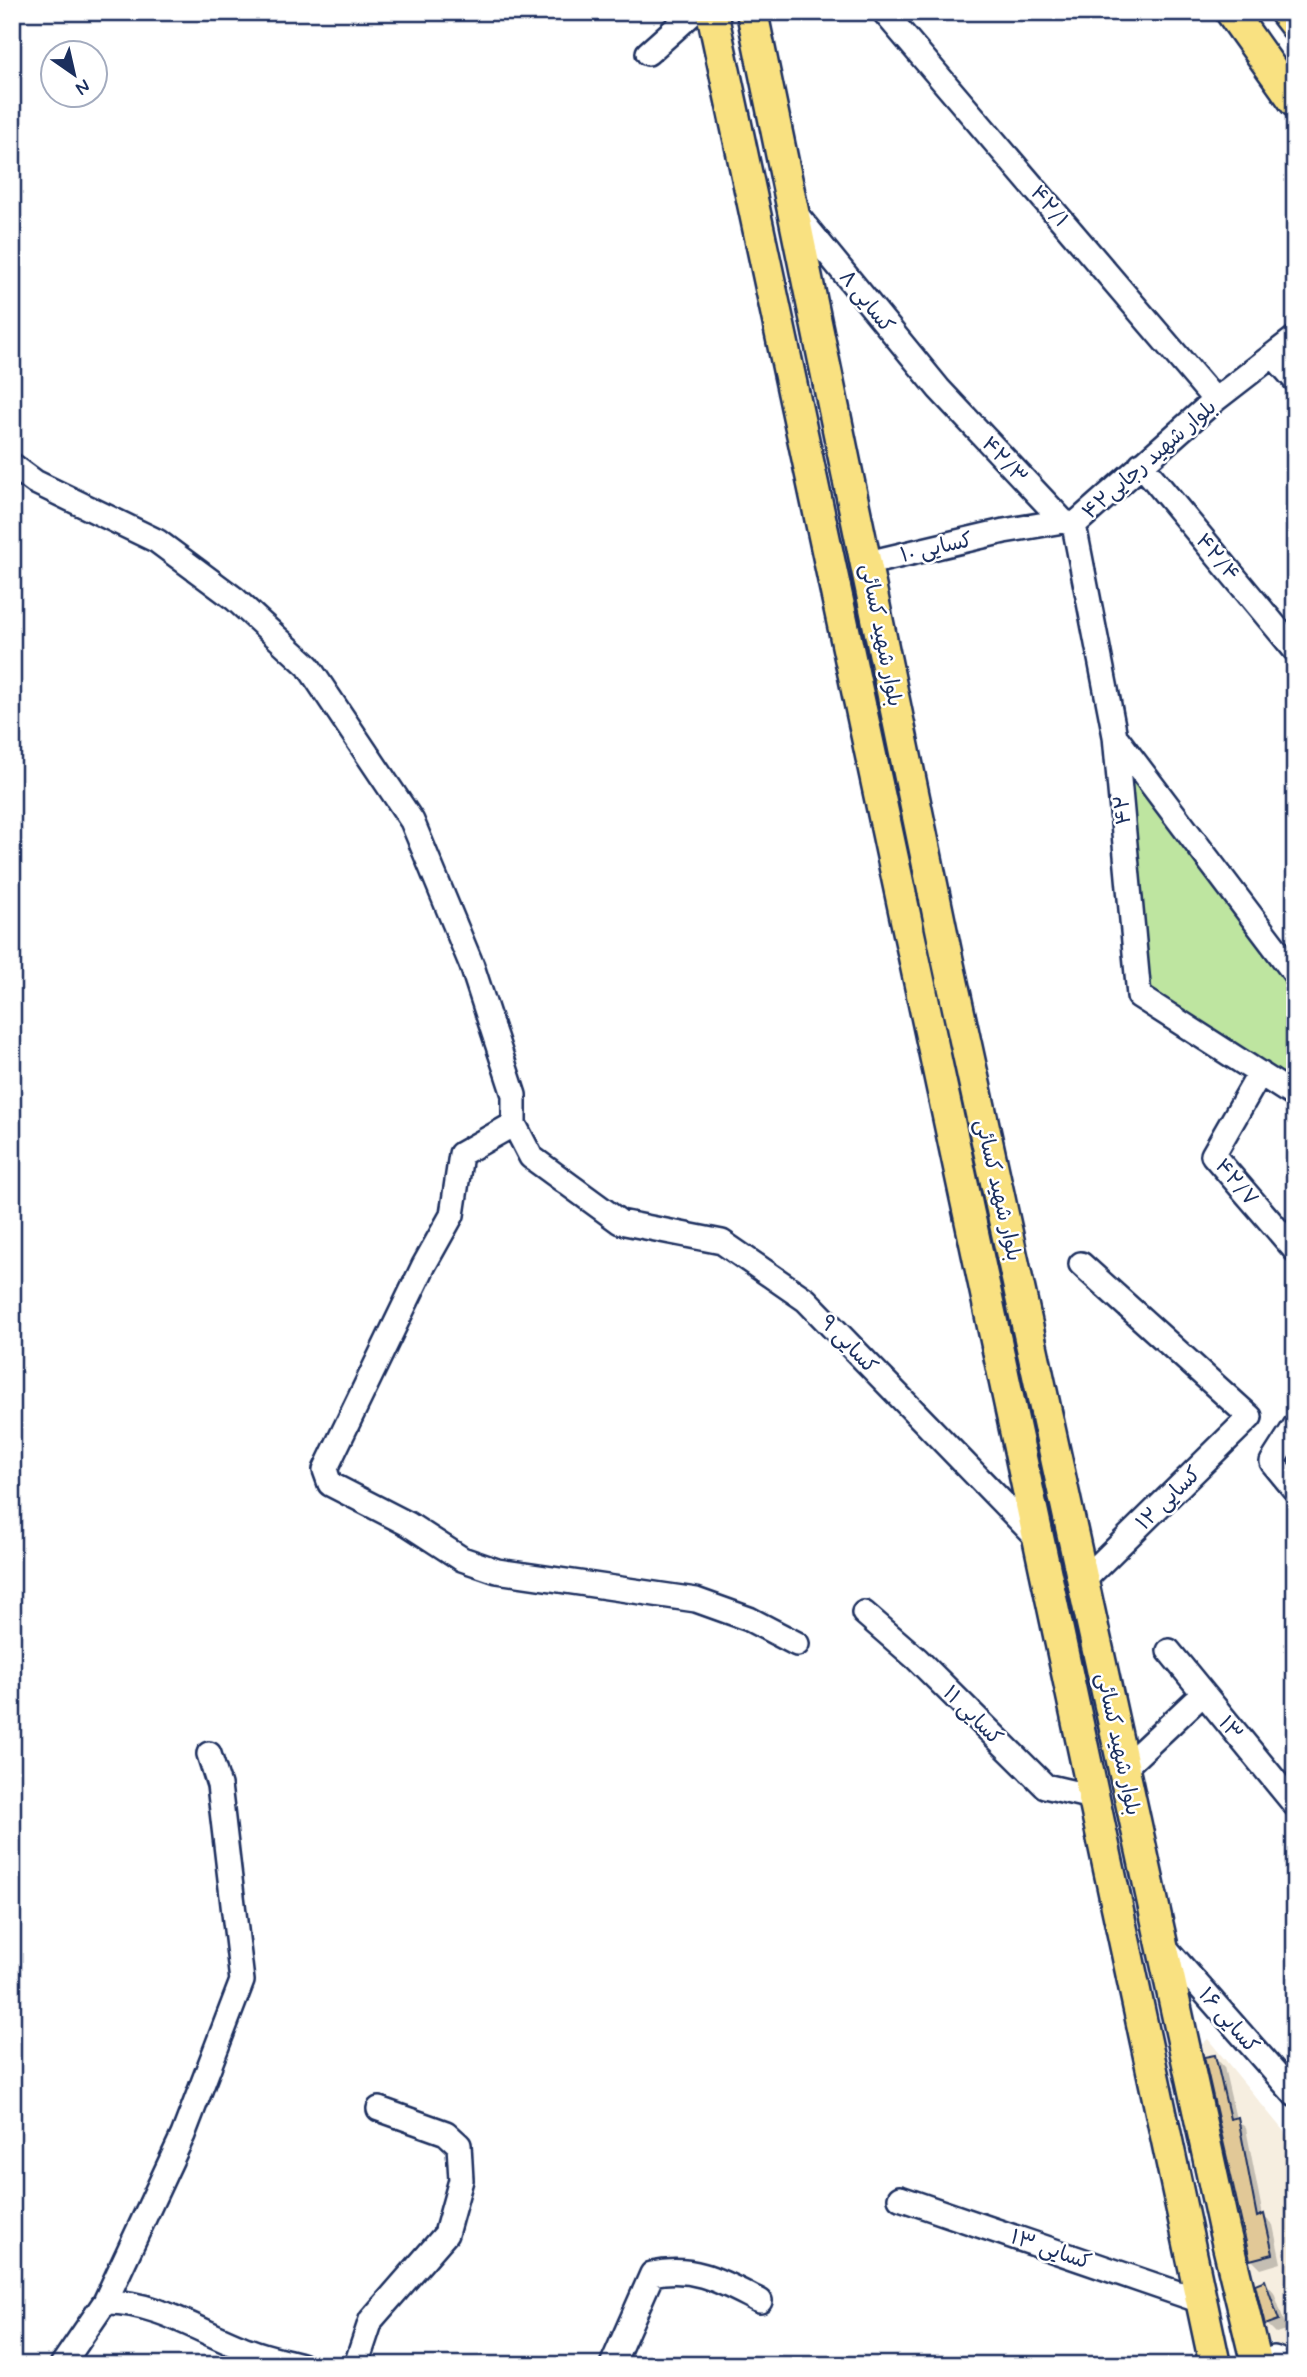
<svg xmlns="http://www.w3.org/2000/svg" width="1307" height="2377" font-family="Mynerve,'Playpen Sans Arabic',sans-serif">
  <rect width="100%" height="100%" fill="#fff"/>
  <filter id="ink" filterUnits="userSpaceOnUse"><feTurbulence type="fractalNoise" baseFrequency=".0143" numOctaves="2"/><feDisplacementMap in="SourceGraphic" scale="14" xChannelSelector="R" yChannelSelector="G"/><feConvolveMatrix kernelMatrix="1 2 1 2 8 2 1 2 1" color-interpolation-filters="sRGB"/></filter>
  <g filter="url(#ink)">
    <path fill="#f6eee0" d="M1208,2039L1295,2145V2352L1264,2340L1198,2048Z"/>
    <path fill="#bee5a0" stroke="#6c8a7f" stroke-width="2" d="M1131,776L1295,991V1084L1147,990Z"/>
    <path fill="#0003" d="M1215,2057L1224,2067L1236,2119L1246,2128L1263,2216L1273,2225L1281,2263L1261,2269L1251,2259Z
      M1265,2282L1274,2292L1287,2330L1276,2333L1267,2324Z"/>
    <path fill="#e1c897" stroke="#1b2f5e" stroke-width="2" d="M1215,2055L1230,2119L1238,2117L1257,2217L1264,2214L1273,2254L1250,2260L1204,2057Z
      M1265,2280L1279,2320L1265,2325L1255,2284Z"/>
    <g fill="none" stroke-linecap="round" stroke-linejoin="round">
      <g stroke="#1b2f5e" stroke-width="28">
        <path id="minor" d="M884,12L1215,400
          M648,53L694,12
          M795,213L939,389L1063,521L1074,525
          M1295,338L1215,400L1074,525L1115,736L1139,996L1295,1096
          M1273,355L1295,380
          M1141,464L1295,650
          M12,465L35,482L157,541L235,599L308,666L412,821L472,966L514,1095V1124L531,1157L620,1222L722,1242L806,1300L1036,1537
          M868,563L1004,531L1063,521
          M1115,736L1295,974
          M1260,1073L1213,1155L1295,1250
          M514,1124L461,1154L452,1215L424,1265L325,1470L330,1484L408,1524L462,1559L497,1571L696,1600L749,1619L797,1644
          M1081,1264L1250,1417L1085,1579
          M1295,1426L1272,1462L1295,1490
          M864,1613L917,1659L1045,1786L1092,1797
          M1169,1651L1295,1805
          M1124,1768L1194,1702
          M1163,1945L1295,2095
          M900,2198L1201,2301
          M105,2302L183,2135L242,1981L219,1785L209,1754
          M1274,2358L1292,2365
          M62,2365L105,2302C156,2301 202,2333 248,2350C265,2357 283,2360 301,2365
          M356,2365L371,2320L446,2234L461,2180L459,2145L446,2133L379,2109
          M612,2365L652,2274C695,2265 722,2282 760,2301"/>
      </g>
      <g stroke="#1b2f5e" stroke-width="35">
        <path id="major" d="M712,12L1215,2365
          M752,12L948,962L1224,2229L1257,2365
          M1231,12L1295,102
          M1285,12L1295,25"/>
      </g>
      <use href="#minor" stroke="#fff" stroke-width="23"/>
      <use href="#major" stroke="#f9e181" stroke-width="30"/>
    </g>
  </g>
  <g text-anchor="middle" stroke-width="5" stroke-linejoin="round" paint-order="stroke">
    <g font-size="21" fill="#1b2f5e" stroke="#fff">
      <text transform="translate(1050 206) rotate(50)" y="7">۴۲/۱</text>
      <text transform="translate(867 301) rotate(51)" y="7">۸ کسایی</text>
      <text transform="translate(1149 459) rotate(-41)" y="7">بلوار شهید رجایی۴۲</text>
      <text transform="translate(1005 460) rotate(47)" y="7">۴۲/۳</text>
      <text transform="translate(936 547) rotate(-13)" y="7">۱۰ کسایی</text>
      <text transform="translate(1218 557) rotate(50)" y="7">۴۲/۴</text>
      <text transform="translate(882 635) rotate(79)" y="7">بلوار شهید کسائی</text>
      <text transform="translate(1122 810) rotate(-95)" y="7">۴۲</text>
      <text transform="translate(1237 1182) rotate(50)" y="7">۴۲/۷</text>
      <text transform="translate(999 1190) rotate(77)" y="7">بلوار شهید کسائی</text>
      <text transform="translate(849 1344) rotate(46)" y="7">۹ کسایی</text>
      <text transform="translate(1168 1498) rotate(-44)" y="7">۱۲ کسایی</text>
      <text transform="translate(973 1715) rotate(45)" y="7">۱۱ کسایی</text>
      <text transform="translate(1231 1728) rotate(50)" y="7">۱۳</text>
      <text transform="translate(1119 1744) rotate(78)" y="7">بلوار شهید کسائی</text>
      <text transform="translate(1229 2020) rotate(49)" y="7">۱۶ کسایی</text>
      <text transform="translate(1051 2249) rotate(19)" y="7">۱۳ کسایی</text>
    </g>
  </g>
  <rect width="1307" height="2377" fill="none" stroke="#fff" stroke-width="42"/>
  <rect x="21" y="21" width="1265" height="2335" fill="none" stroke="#1b2f5e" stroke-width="2.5" filter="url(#ink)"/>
  <g transform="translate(74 74) rotate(146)"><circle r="33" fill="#ffffff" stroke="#a4acbf" stroke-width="2"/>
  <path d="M0-5L12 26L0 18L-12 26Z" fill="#1b2f5e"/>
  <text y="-10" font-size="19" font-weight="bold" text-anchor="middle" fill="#1b2f5e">N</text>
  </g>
</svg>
